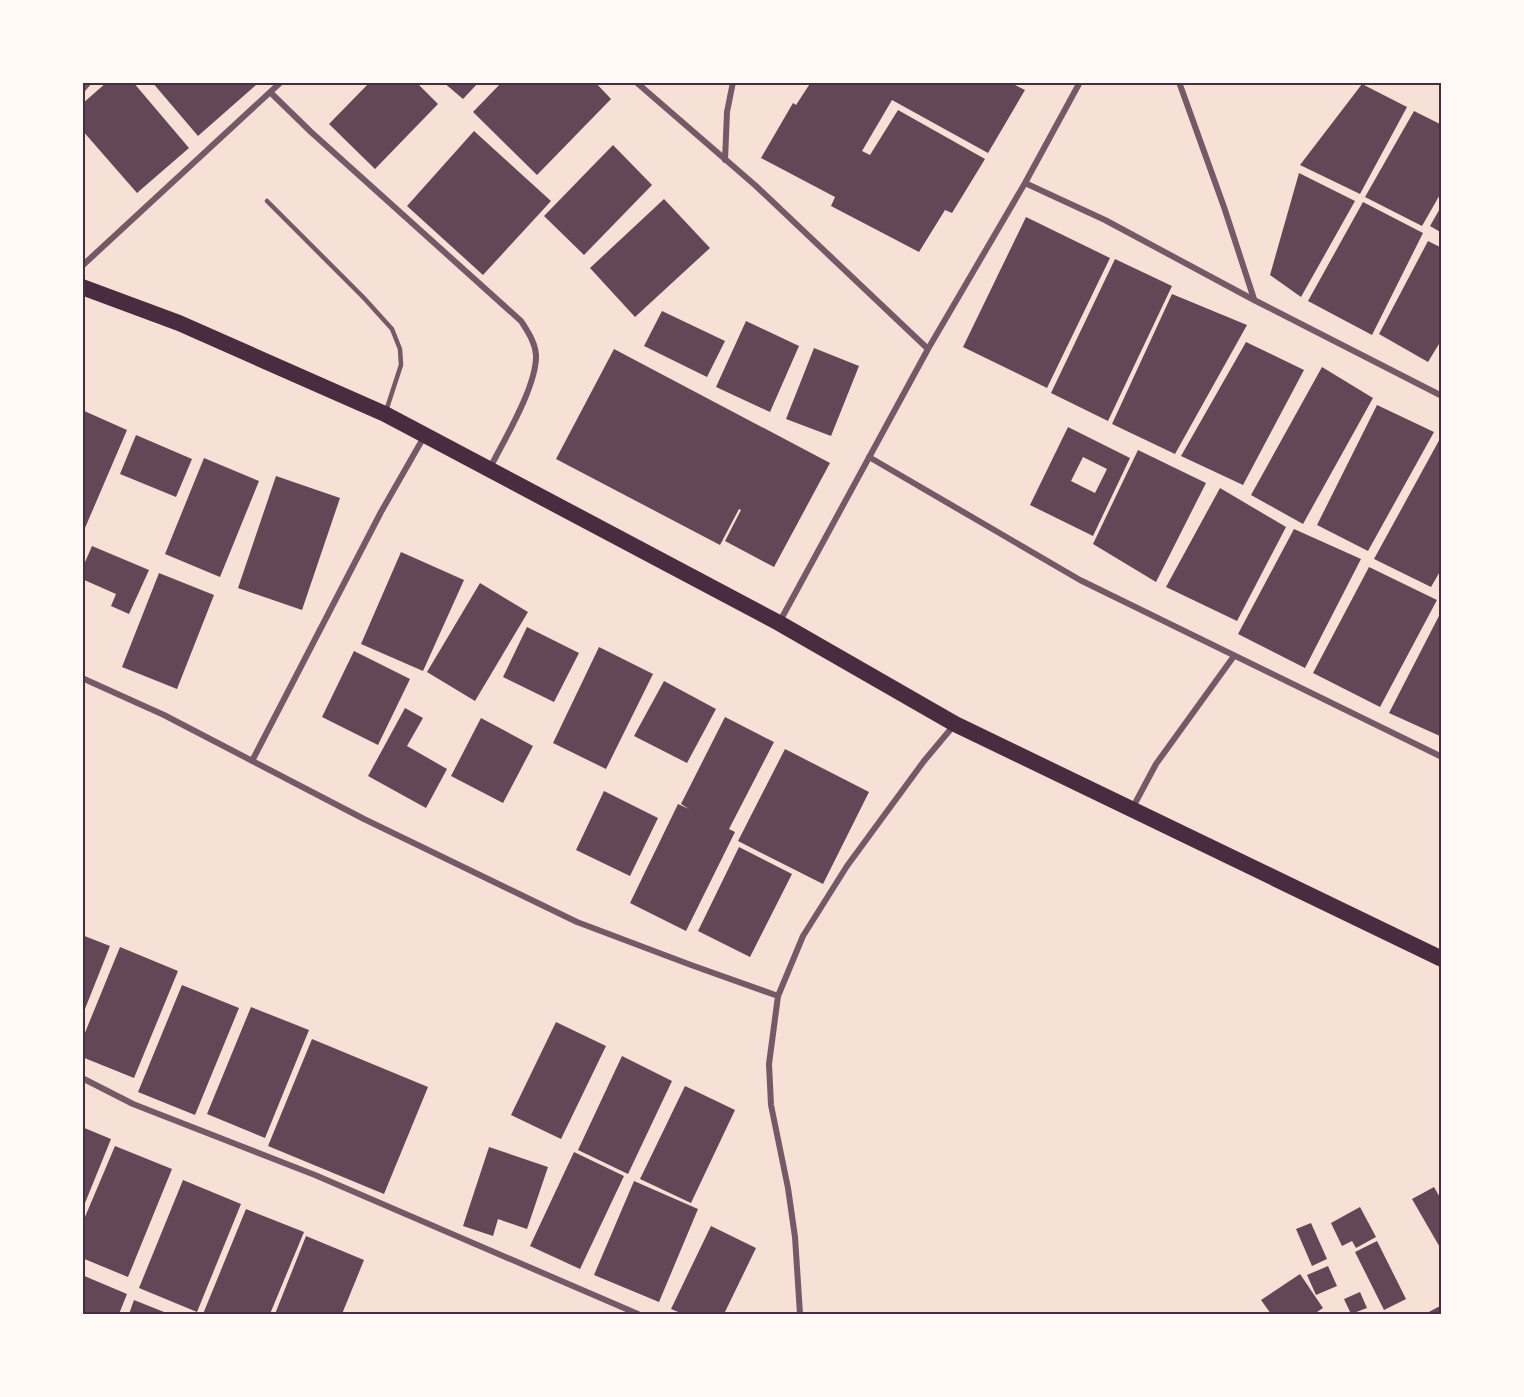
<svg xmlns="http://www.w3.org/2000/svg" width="1524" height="1397" font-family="Karla,sans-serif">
  <rect width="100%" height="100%" fill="#f7e1d7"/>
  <path fill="#644757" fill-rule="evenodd" d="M107,82H133L189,148L137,193L82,130V104Z
    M152,82H253L256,85L198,136Z
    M370,82H416L438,104L375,169L329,124Z
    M443,82H479L463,99Z
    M502,82H595L611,99L537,175L473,112Z
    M811,82H1009L1025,90L988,153L892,100L862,151L870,155L898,110L985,159L952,213L945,210L919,252L831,206L835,197L761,158L793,103L796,105Z
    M1362,84L1407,107L1360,194L1300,165Z
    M1414,111L1442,125V191L1422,226L1365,197Z
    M474,131L551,201L483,275L407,206Z
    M613,145L652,185L584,255L544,216Z
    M1299,173L1355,201L1301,297L1270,275Z
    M664,199L710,248L635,317L590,268Z
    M1363,202L1423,233L1372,335L1308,301Z
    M1442,205V233L1430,226Z
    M1026,217L1110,258L1047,388L963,347Z
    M1428,241L1442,248V339L1428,362L1379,334Z
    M1115,259L1172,286L1108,421L1051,393Z
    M1172,294L1247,325L1175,454L1112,424Z
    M662,311L725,341L707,377L644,346Z
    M746,321L799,346L770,412L716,387Z
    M1246,342L1304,370L1243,485L1181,456Z
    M814,348L859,366L831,436L786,419Z
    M614,349L830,463L774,567L725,541L741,510L739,509L720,545L556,459Z
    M1322,367L1373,398L1303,524L1251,495Z
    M1377,405L1434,432L1368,551L1317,525Z
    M82,410L127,430L85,528L82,527Z
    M1068,427L1130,458L1093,536L1030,505ZM1083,457L1107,469L1095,493L1071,481Z
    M136,435L192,459L176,497L120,474Z
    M1442,435V568L1431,587L1374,559Z
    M1138,450L1206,483L1156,582L1093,544Z
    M204,458L259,481L220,577L165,554Z
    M276,476L340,498L302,610L238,588Z
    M1220,488L1286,527L1237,621L1166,587Z
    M1294,529L1361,559L1305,668L1238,634Z
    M92,546L149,570L129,614L111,606L116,594L82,579V569Z
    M401,552L464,580L423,671L361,644Z
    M1369,567L1437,600L1380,707L1313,673Z
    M159,573L214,595L177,689L122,667Z
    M480,583L528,612L475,701L427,672Z
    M1442,610V737L1389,713Z
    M527,627L579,653L554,702L503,677Z
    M599,647L653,674L606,769L553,743Z
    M354,651L410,679L378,745L322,717Z
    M664,681L716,709L687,763L634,736Z
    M405,708L423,718L407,746L447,769L426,808L368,776Z
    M725,717L774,742L729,829L735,832L686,931L630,903L678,804L689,809L681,804Z
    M481,718L533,746L503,803L451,776Z
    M785,749L869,792L823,884L738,841Z
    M604,791L658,818L630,876L576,850Z
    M739,847L792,874L750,957L698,931Z
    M82,935L110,946L83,1014H82Z
    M120,947L178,971L134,1078L82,1057V1040Z
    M182,985L239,1008L195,1115L138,1092Z
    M251,1007L309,1030L265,1138L207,1114Z
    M556,1022L606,1046L561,1139L511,1115Z
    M312,1039L428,1087L384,1194L268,1146Z
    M622,1056L672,1081L628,1174L578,1150Z
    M685,1086L735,1110L691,1203L640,1179Z
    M82,1127L111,1139L83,1208H82Z
    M115,1146L172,1169L128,1277L82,1258V1224Z
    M489,1147L548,1167L527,1229L498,1219L493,1236L463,1226Z
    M574,1152L624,1176L580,1269L530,1246Z
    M183,1180L241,1204L197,1312L139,1288Z
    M634,1181L698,1209L659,1302L594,1275Z
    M1434,1187L1442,1201V1251L1412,1199Z
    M1360,1207L1376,1237L1356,1248L1352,1241L1342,1246L1331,1223Z
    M246,1209L304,1232L270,1314H203Z
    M1311,1223L1327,1259L1312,1266L1296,1229Z
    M711,1226L756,1248L724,1314H683L671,1309Z
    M306,1236L364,1260L342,1314H275Z
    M1377,1241L1406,1299L1384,1310L1355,1252Z
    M1328,1266L1337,1286L1316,1295L1307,1275Z
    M1300,1274L1323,1308L1314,1314H1271L1261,1300Z
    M82,1275L127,1294L119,1314H82Z
    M1360,1292L1367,1308L1351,1314L1344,1299Z
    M134,1300L169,1314H129Z
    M1442,1305V1314H1425Z"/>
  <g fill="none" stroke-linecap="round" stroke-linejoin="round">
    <path stroke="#755966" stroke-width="4.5" d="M267,201L364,298L392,329L400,349L401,365L386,411"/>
    <path stroke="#755966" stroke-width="6" d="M636,82L756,186L928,349
      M1179,82L1224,207L1254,299
      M82,90L89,82
      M271,93L311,132L521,321C528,332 535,342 536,355C537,386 504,440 490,468
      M725,160L727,112L733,82
      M1025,183L1105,220L1254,300L1442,396
      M82,266L281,82
      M869,457L1080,580L1442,757
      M779,623L928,349L1025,183L1080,82
      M82,678L164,715L364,819L577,922L691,965L778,996
      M252,761L381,512L425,435
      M1132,809L1156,764L1234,656
      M82,1078L133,1104L315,1175L638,1314
      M800,1314L795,1237L788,1188L771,1105L769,1064L778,996L803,936L847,866L924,761L955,724"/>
    <path stroke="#4a2c40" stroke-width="16" d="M82,287L179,323L385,414L779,623L955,724L1442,959"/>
  </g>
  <rect width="1524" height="1397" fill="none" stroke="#fffaf5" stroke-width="168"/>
  <rect x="84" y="84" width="1356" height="1229" fill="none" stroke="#4a2c40" stroke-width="2"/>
</svg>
